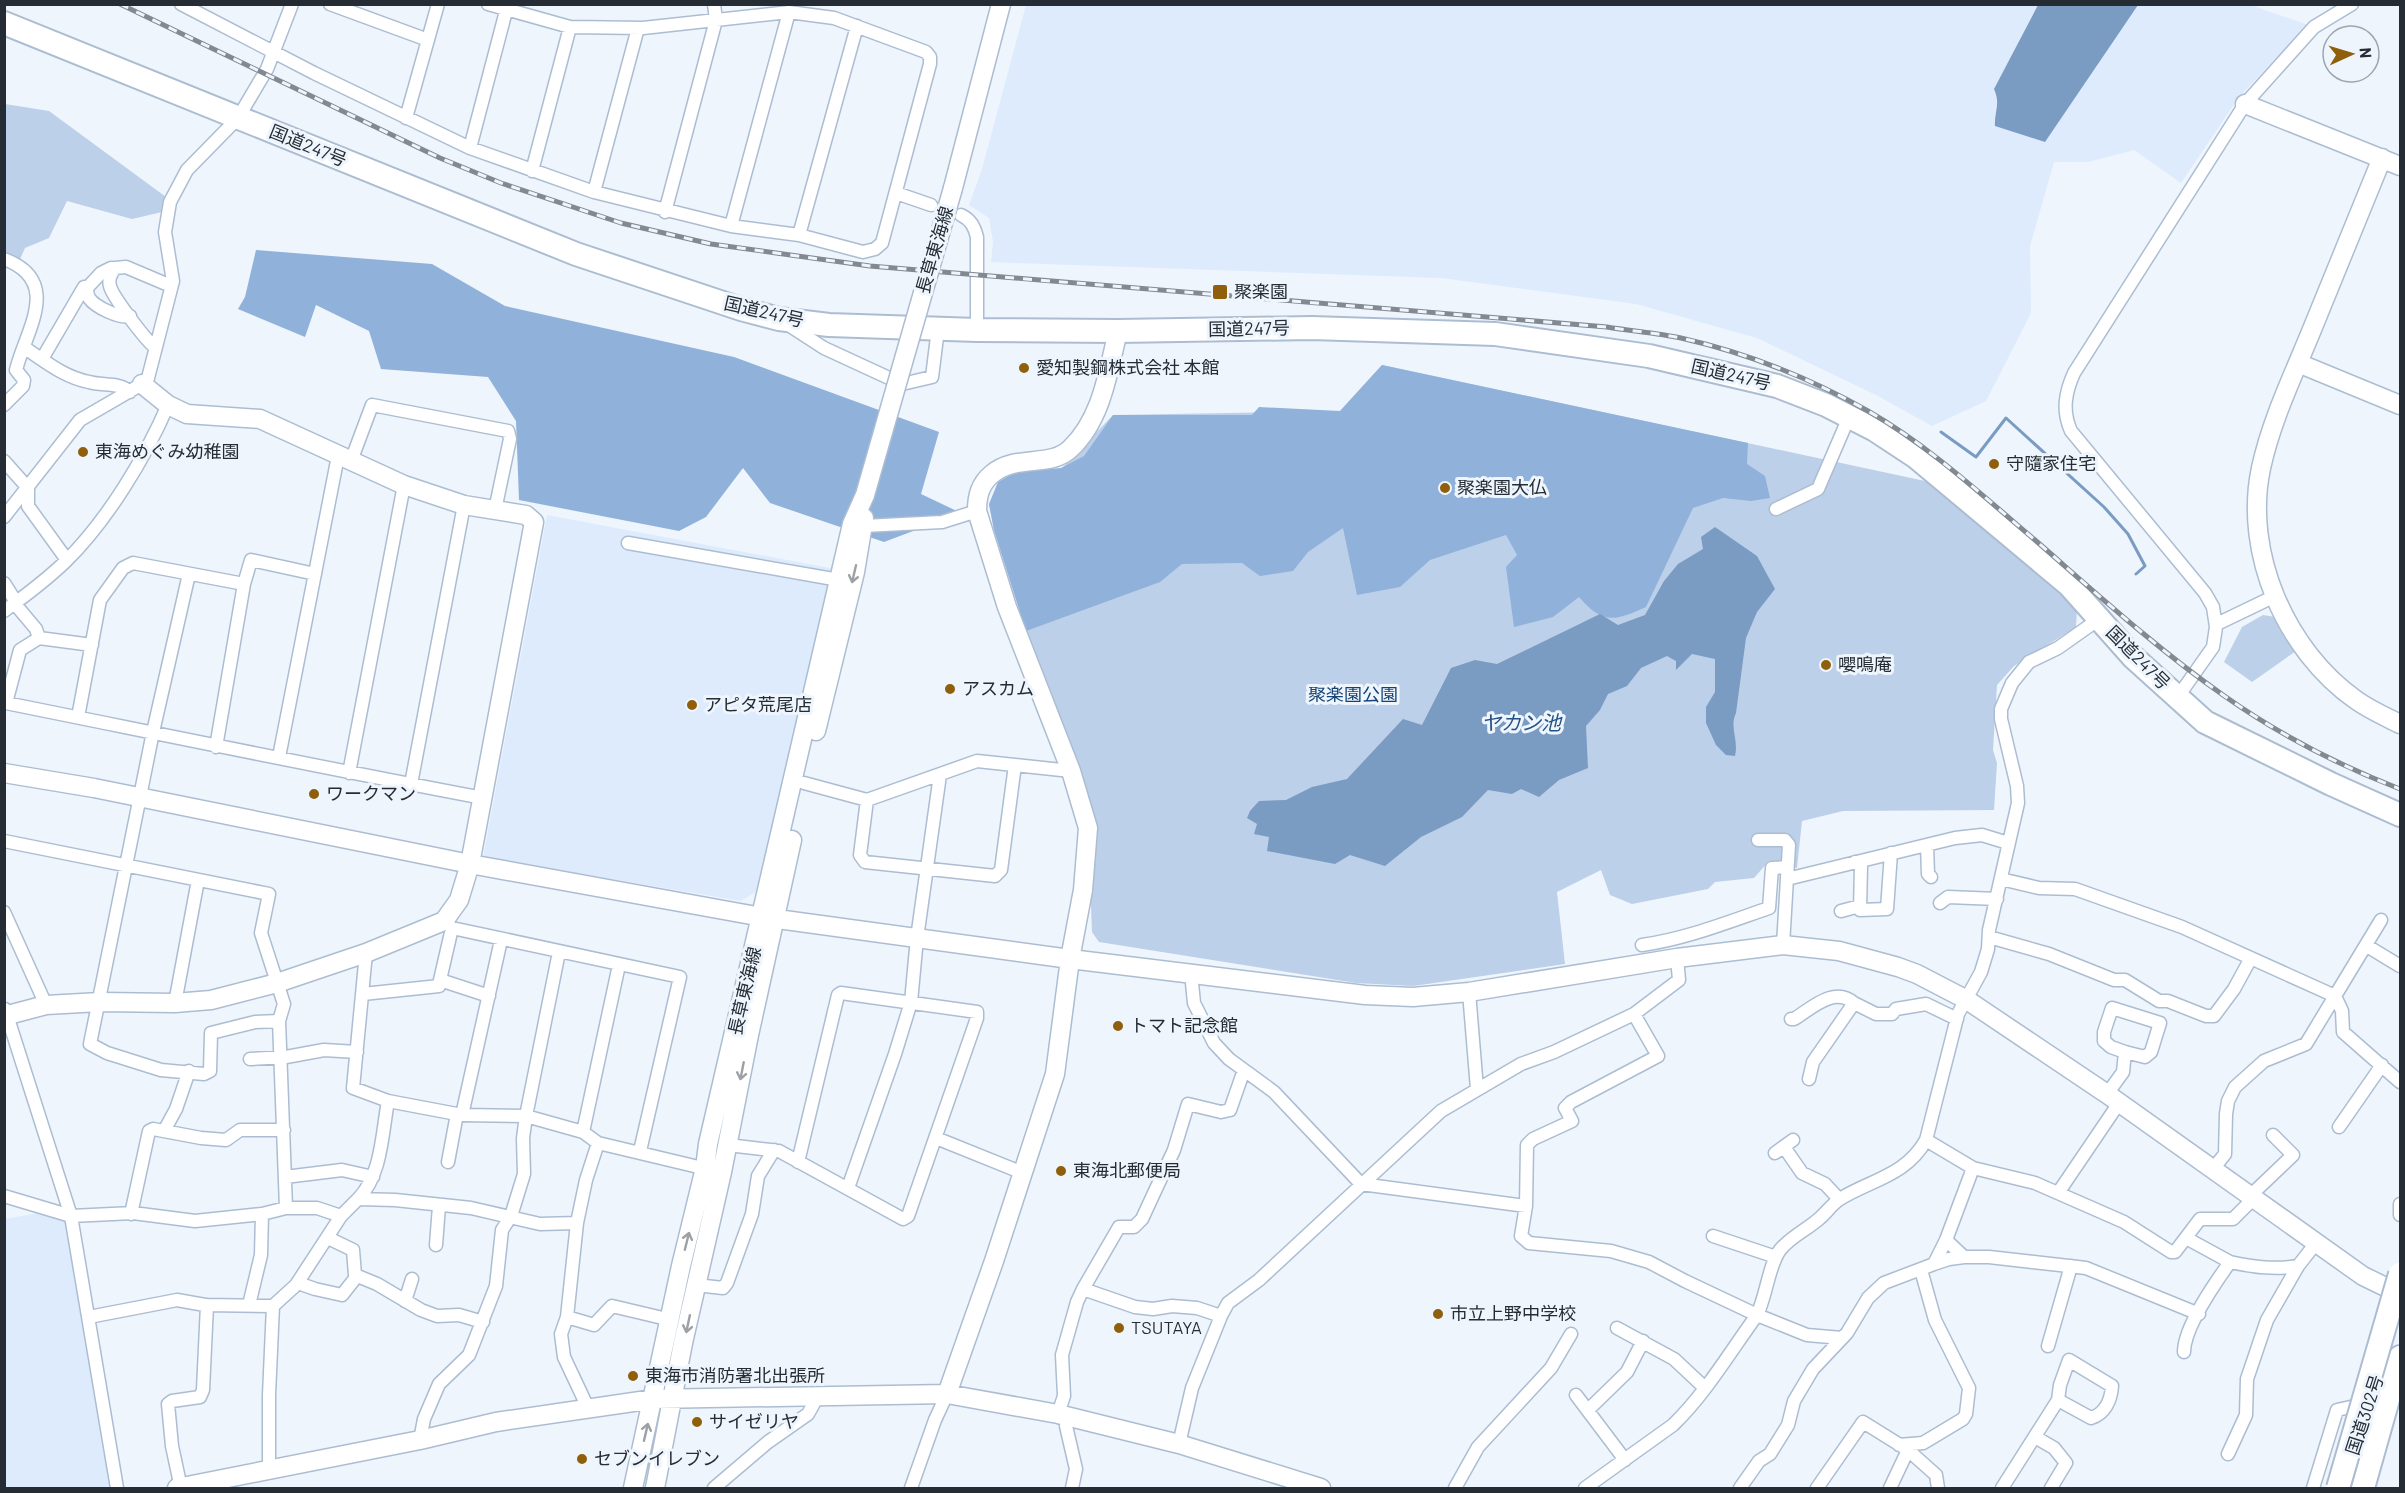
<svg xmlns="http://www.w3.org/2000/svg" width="2405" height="1493" font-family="Barlow,'Noto Sans JP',sans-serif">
  <rect width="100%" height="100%" fill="#eef5fd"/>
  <path fill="#ddebfc" d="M2248,4L2308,25L2239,97L2181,183L2134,150L2088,162H2054L2030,246L2031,313L1986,401L1932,426L1878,396L1757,338L1636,304L1441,278L991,262L993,242L989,218L969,205L982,169L1026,5Z
    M547,515L835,569L760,889L741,901L483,857Z
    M39,1213L69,1222L110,1488H5V1219Z"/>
  <path fill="#bcd0e9" d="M5,104L49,111L166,197L162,212L132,219L67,201L49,238L25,248L20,259L5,252Z
    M1382,365L1953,487L2077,608L2076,627L2014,666L1997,685L1993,750L1997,763L1994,810L1843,811L1802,821L1797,868L1769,861L1754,878L1715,882L1708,889L1632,904L1610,895L1601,870L1557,892L1565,964L1413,986L1356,983L1099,942L1092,932L1088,828L994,530L989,504L1062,468L1113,415L1340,411Z
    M2263,615L2276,617L2296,651L2252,682L2224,662L2242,627Z"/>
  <path fill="#90b1d9" d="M256,250L432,264L505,306L734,357L939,432L921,494L961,513L884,542L770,503L743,468L706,517L679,531L519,500L516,421L488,377L381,369L369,331L316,305L305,337L238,309L245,297Z
    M1382,365L1748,443L1747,464L1765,476L1770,498L1751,501L1723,498L1693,508L1646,607C1615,621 1603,625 1579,597L1553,617L1514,627L1506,567L1517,555L1506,535L1430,560L1400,587L1357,595L1343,528L1308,552L1293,571L1260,576L1242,563L1182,564L1160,582L1026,631L994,530L989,504L998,482L1015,472L1061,468L1084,456L1113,415H1252L1259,407L1340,411Z"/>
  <path fill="#7a9bc2" d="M2038,5H2138L2045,142L1995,126C1994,112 2001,104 1994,89Z
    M1715,527L1757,556L1775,589L1757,612L1746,638L1736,713C1729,728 1739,739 1735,756L1726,755L1716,745L1706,723V707L1715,692V659L1692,654L1676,670V661L1667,656L1641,668L1627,686L1608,694L1600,710L1586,726L1588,768L1559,780L1539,797L1521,789L1512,794L1488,790L1462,817L1421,837L1385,866L1350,855L1335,864L1267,851L1269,837L1254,834L1257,824L1247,818L1250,811L1259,801L1286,800L1312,787L1347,779L1403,719L1422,725L1451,668L1475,660L1497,664L1600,614L1618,625L1645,615L1664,581L1678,564L1703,549L1701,537Z"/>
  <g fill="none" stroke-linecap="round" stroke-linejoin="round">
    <path stroke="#7a9bc2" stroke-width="3" d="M1941,432L1976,457L2006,418L2104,507L2128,534L2145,566L2136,574"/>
    <g stroke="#acbdd2" stroke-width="15">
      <path id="street" d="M181,4L314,73L470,148L594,192L731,226L799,235L863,252L875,249L882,243L930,64V57L926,52L834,18L789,12L643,28L570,27L488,4
        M330,4L428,40
        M406,118L438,4
        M470,148L506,11
        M532,171L570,27
        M594,192L638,28
        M896,193L931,205
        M665,212L716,20L714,4
        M961,215C971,220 974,226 977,237V330
        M731,226L789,12
        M799,235L857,26
        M4,259C63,281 26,330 16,370L24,380L23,386L4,405
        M114,270L111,268L101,273L87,288C87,292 87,294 89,298C95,307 120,319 130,316
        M787,324L824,348L902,384L932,377L938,329
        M155,347C147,342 112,296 110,286C108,279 111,274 115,268L126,267L171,286
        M25,348C46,362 64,377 89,382C102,386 120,382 130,392
        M42,359L84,287
        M4,461L28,488V506L67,560
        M351,461L372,405L508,431L510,439L495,510
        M1776,509L1818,489L1849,417
        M4,517L80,420L142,384L148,378L173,281L165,232L170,202L187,170L238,118L267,69L292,4
        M864,526L942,522L977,511
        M628,543L839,580
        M189,574L153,732L90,1044L107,1053L161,1070L204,1074L210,1071L211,1033L255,1022L279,1021
        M4,583L16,602
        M15,604L36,629L39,638
        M4,611C25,596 46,580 65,562C107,521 145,458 168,405
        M2216,622H2221L2275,596
        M92,645L39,638L20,650L6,703C165,735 324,768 483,798
        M2177,698L2213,647L2216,627L2213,607L2205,593L2071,431C2062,411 2065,393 2074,373L2245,104L2314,27L2352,4
        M78,717L100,600L123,568L133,563L244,584
        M216,747L244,584L251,560L315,574
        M279,757L338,456
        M349,773L404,485
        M804,783L867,800L977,761L1071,771
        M411,784L464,505
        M867,800L860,855L865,862L995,876L1001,870L1015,765
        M1758,840H1785L1789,845L1783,945
        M4,841L269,894L261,933L284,1004L279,1021L286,1208
        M1927,845L1928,874L1931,877
        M1855,862L1861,866L1860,910L1887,909L1891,853
        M1787,879L1955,838L1982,835L2008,843
        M2001,879L2039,888L2075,889L2182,927L2335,996L2306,1044L2264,1061L2235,1087L2228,1101L2226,1114L2225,1154L2213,1169
        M1940,903L1948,897L1997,899
        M1841,911L1860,906
        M4,912L46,1005
        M2381,920L2335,996L2342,1011L2343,1032L2400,1082
        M444,921L452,928L680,977L640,1151
        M452,928L440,980L489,996
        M1989,937L2049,954L2114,980H2125L2159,1001H2168L2206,1016H2214L2234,989L2251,958
        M1642,945C1686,939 1728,922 1769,908L1772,868L1787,867
        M2367,946L2400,966
        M366,953L353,1088L388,1101L462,1115L526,1116L583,1132L598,1143L711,1170
        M1191,973L1194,1003L1214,1043L1229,1059L1274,1092L1361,1184L1526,1206
        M1469,992L1477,1089
        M363,994L439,986L440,980
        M175,1003L198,880
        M5,1009L71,1216L117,1488
        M1634,1014L1658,1056L1571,1102L1565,1108L1572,1121L1533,1139L1527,1145L1526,1206L1521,1236L1529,1243L1611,1251L1649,1262L1685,1281L1757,1315L1807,1335L1842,1338
        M1791,1019H1794C1812,1008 1834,986 1854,1003
        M250,1059L286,1057L324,1050L357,1052
        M1809,1079L1813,1062L1854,1003L1876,1014H1892L1896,1009L1926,1004L1957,1019
        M2107,1094L2123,1072L2125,1052L2111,1047L2104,1041V1032L2112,1008L2160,1023L2151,1052L2145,1057L2125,1052
        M462,1115L501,940
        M2339,1127L2382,1065
        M164,1131L176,1109L189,1071
        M583,1132L619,965
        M936,1138L1023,1173
        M1926,1140L1973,1168L2035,1183L2124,1222L2171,1252H2175L2200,1219H2233L2253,1199
        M728,1145L779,1151L903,1219L908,1216L977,1018V1012L841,993L838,995L798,1162
        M1784,1147L1802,1173L1825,1184L1839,1199
        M1775,1153L1793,1140
        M448,1162L457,1114
        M285,1177L342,1170L373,1177
        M848,1188L895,1054L911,1002L917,938L940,775
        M2058,1193L2119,1103
        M4,1196L71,1216L133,1213L195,1221L262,1214L286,1208H317L341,1216
        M2250,1196L2293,1155L2273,1135
        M358,1199C382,1175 382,1133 388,1101
        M2400,1204V1215
        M131,1214L149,1131L153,1129L201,1138L226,1140L240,1130H284
        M1713,1236L1776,1257
        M328,1238L353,1250L355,1275L377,1284L421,1310L437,1316L459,1315L483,1322
        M1946,1240L1964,1257H1989L2086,1268L2199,1314
        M436,1245L439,1206
        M2230,1262C2254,1267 2275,1270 2298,1266L2316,1243
        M1934,1264L1949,1259L1964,1257
        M298,1283L315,1289L342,1295L357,1276
        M696,1285L723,1288L727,1283L752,1214L758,1176L774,1150
        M1083,1289L1135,1307L1153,1309L1172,1306L1197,1308L1221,1316
        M405,1301L412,1279
        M249,1305L261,1255L262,1214
        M89,1317L177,1300L205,1305L273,1306
        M567,1317L594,1325L612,1306L671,1320
        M1617,1328L1674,1359L1705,1388
        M2048,1346L2071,1266
        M2184,1352C2184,1327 2215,1283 2230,1262L2186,1238
        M1576,1395L1625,1460
        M588,1408L564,1357L561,1334L567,1317L577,1223L586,1180L598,1143
        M1588,1410L1627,1372L1643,1341
        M1058,1414L1064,1396L1062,1355L1077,1302L1083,1289L1119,1227H1134L1142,1219L1174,1150L1188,1104L1221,1112L1230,1110L1244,1070
        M1069,1417L1066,1426L1076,1469L1072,1488
        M2035,1437L2054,1448L2066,1463L2051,1488
        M420,1440L424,1419L439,1384L469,1355L496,1286L502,1230L511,1216L524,1174L523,1138L526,1116L559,952
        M1179,1444L1192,1388L1221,1316L1228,1303L1259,1280L1441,1111L1521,1064L1554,1052L1634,1014L1679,980L1677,958
        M1899,1445L1923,1443L1963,1419L1966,1414L1969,1388L1935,1320L1921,1270
        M1908,1450L1936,1475L1938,1488
        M2228,1454L2246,1415L2247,1379L2267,1320L2298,1266
        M269,1469V1395L273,1306L296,1285L341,1216L358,1199L395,1200L471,1208L540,1224L577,1223
        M181,1488L172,1446L168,1404L172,1401L200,1397L203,1390L207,1305
        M714,1488L768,1442L808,1414L819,1394
        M911,1488L935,1420L947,1394
        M1455,1488L1478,1447L1551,1368L1571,1334
        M1585,1488L1673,1425C1706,1393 1730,1352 1757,1315C1766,1297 1769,1264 1780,1250C1790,1237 1808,1229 1820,1218C1827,1212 1832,1204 1840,1199C1870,1180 1906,1176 1926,1140L1958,1014L1981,972L1988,949L1989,930L2018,803L2017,786L2001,719V709L2012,683L2029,662L2058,648L2099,619
        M1740,1488L1759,1461L1770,1454L1788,1425L1794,1401L1813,1369L1847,1333L1868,1298L1884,1283L1934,1264L1946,1240L1973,1168
        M1817,1488L1863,1422L1908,1450L1890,1488
        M2002,1488L2058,1400L2060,1385L2069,1360L2112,1386C2111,1400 2105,1414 2091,1418L2058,1400
        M2313,1488L2337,1410L2364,1404"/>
    </g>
    <g stroke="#acbdd2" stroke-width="21">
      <path id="secondary" d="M2245,104L2400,166
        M2382,158C2359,214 2336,271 2313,327C2294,374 2272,418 2261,468C2243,553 2286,651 2356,700C2370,710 2386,717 2400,724
        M953,188L1001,4
        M2298,363L2400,405
        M816,731L855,572L864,518
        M4,773L94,788L470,864L762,917L1070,959L1365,995L1413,997L1469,992L1677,958L1783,945L1839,951L1898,967L1917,974L1967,1000L2107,1094L2363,1276L2400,1294
        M8,1015L46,1005L100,1002L175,1003L211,1000L277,983L366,953L444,921L459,900L470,864L534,522L526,515L464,505L404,485L260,419L187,414L168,405L142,384
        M947,1394L994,1261L1055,1074L1070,959L1083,890L1088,828L1071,771L1007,607L977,511C977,496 980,484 992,474C1016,454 1050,468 1070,449C1102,419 1108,372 1118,331
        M177,1488L420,1440L496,1422L654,1399L947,1394L1058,1414L1179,1444L1321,1488
        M633,1488L681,1266L705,1168L708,1144L839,580L852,524L865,495
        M655,1488L683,1343L722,1172L749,1035L792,840"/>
    </g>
    <g stroke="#acbdd2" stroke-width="26">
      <path id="highway" d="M4,23L576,254L741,309L779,319L829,325L977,330L1118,331L1312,328L1495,334L1649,356L1777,386L1826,405L1875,430L1916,457L2069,585L2133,657L2205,722L2331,784L2400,815
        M2363,1488L2400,1357"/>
    </g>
    <use href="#street" stroke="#fff" stroke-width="12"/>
    <use href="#secondary" stroke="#fff" stroke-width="18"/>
    <use href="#highway" stroke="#fff" stroke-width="22"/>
    <g stroke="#828991" stroke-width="5">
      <path id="rail" d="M120,4L440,158L501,183L621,223L711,244L870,266L1607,327C1631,331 1657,333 1681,338C1747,353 1810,378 1868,411C1929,446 1982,495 2035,540C2096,593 2156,648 2223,695C2278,734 2338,765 2400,789"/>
    </g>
    <use href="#rail" stroke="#eef5fd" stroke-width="3" stroke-dasharray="9" stroke-linecap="butt"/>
    <g stroke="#acbdd2" stroke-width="21" stroke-linecap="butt">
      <path id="secondary-bridge" d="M865,495L953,188"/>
    </g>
    <g stroke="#acbdd2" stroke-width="26" stroke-linecap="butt">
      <path id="highway-bridge" d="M2338,1488L2400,1274"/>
    </g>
    <use href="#secondary-bridge" stroke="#fff" stroke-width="18"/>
    <use href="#highway-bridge" stroke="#fff" stroke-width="22"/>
  </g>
  <defs><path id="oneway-shaft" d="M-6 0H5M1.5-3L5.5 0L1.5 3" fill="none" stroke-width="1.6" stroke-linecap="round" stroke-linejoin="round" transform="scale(1.5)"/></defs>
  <g stroke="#9da0a4">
    <use href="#oneway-shaft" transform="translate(854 574) rotate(103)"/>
    <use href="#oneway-shaft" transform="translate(742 1071) rotate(101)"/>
    <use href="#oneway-shaft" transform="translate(687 1241) rotate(-76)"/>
    <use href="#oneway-shaft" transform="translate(688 1324) rotate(102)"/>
    <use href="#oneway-shaft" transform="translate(646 1432) rotate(-77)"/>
  </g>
  <g fill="#8f5f0b" stroke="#eef5fd" stroke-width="2">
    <rect x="1212" y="284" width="16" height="16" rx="3"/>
    <circle cx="1024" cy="368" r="6"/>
    <circle cx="83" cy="452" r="6"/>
    <circle cx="1994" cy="464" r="6"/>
    <circle cx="1445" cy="488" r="6"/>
    <circle cx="1826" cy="665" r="6"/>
    <circle cx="950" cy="689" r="6"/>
    <circle cx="692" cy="705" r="6"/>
    <circle cx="314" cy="794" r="6"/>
    <circle cx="1118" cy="1026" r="6"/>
    <circle cx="1061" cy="1171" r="6"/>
    <circle cx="1438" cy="1314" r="6"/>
    <circle cx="1119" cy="1328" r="6"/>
    <circle cx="633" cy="1376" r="6"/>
    <circle cx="697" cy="1422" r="6"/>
    <circle cx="582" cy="1459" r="6"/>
  </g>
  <g text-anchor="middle" stroke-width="6" stroke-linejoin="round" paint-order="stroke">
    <g font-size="18" fill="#252c34" stroke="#eef5fd">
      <text transform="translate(308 146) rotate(22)" y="6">国道247号</text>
      <text transform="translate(935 250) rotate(-74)" y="6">長草東海線</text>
      <text transform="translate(764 312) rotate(13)" y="6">国道247号</text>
      <text transform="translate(1249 329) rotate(-1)" y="6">国道247号</text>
      <text transform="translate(1731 375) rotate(13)" y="6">国道247号</text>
      <text transform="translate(2138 658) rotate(45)" y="6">国道247号</text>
      <text transform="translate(745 991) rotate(-77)" y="6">長草東海線</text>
      <text transform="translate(2365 1415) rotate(-72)" y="6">国道302号</text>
    </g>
    <g font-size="18" fill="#252c34" stroke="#eef5fd" text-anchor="start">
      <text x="1234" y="298">聚楽園</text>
      <text x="1036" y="374">愛知製鋼株式会社 本館</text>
      <text x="95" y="458">東海めぐみ幼稚園</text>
      <text x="2006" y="470">守隨家住宅</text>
      <text x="1457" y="494">聚楽園大仏</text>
      <text x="1838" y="671">嚶鳴庵</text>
      <text x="962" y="695">アスカム</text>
      <text x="704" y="711">アピタ荒尾店</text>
      <text x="326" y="800">ワークマン</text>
      <text x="1130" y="1032">トマト記念館</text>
      <text x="1073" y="1177">東海北郵便局</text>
      <text x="1450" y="1320">市立上野中学校</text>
      <text x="1131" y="1334">TSUTAYA</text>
      <text x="645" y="1382">東海市消防署北出張所</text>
      <text x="709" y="1428">サイゼリヤ</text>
      <text x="594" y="1465">セブンイレブン</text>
    </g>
    <g font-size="18" fill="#144274" stroke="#eef5fd">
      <text x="1353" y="701">聚楽園公園</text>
    </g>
    <g font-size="20" font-style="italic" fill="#245285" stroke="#eef5fd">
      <text x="1521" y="730">ヤカン池</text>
    </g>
  </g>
  <rect width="2405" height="1493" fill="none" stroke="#252c34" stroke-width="12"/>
  <g transform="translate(2351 54) rotate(86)"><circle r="28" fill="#eef5fd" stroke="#9ea5ad" stroke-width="1.5"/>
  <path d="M0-4.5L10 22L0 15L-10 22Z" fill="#8f5f0b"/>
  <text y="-9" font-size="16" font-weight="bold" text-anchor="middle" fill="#252c34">N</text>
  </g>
</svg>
